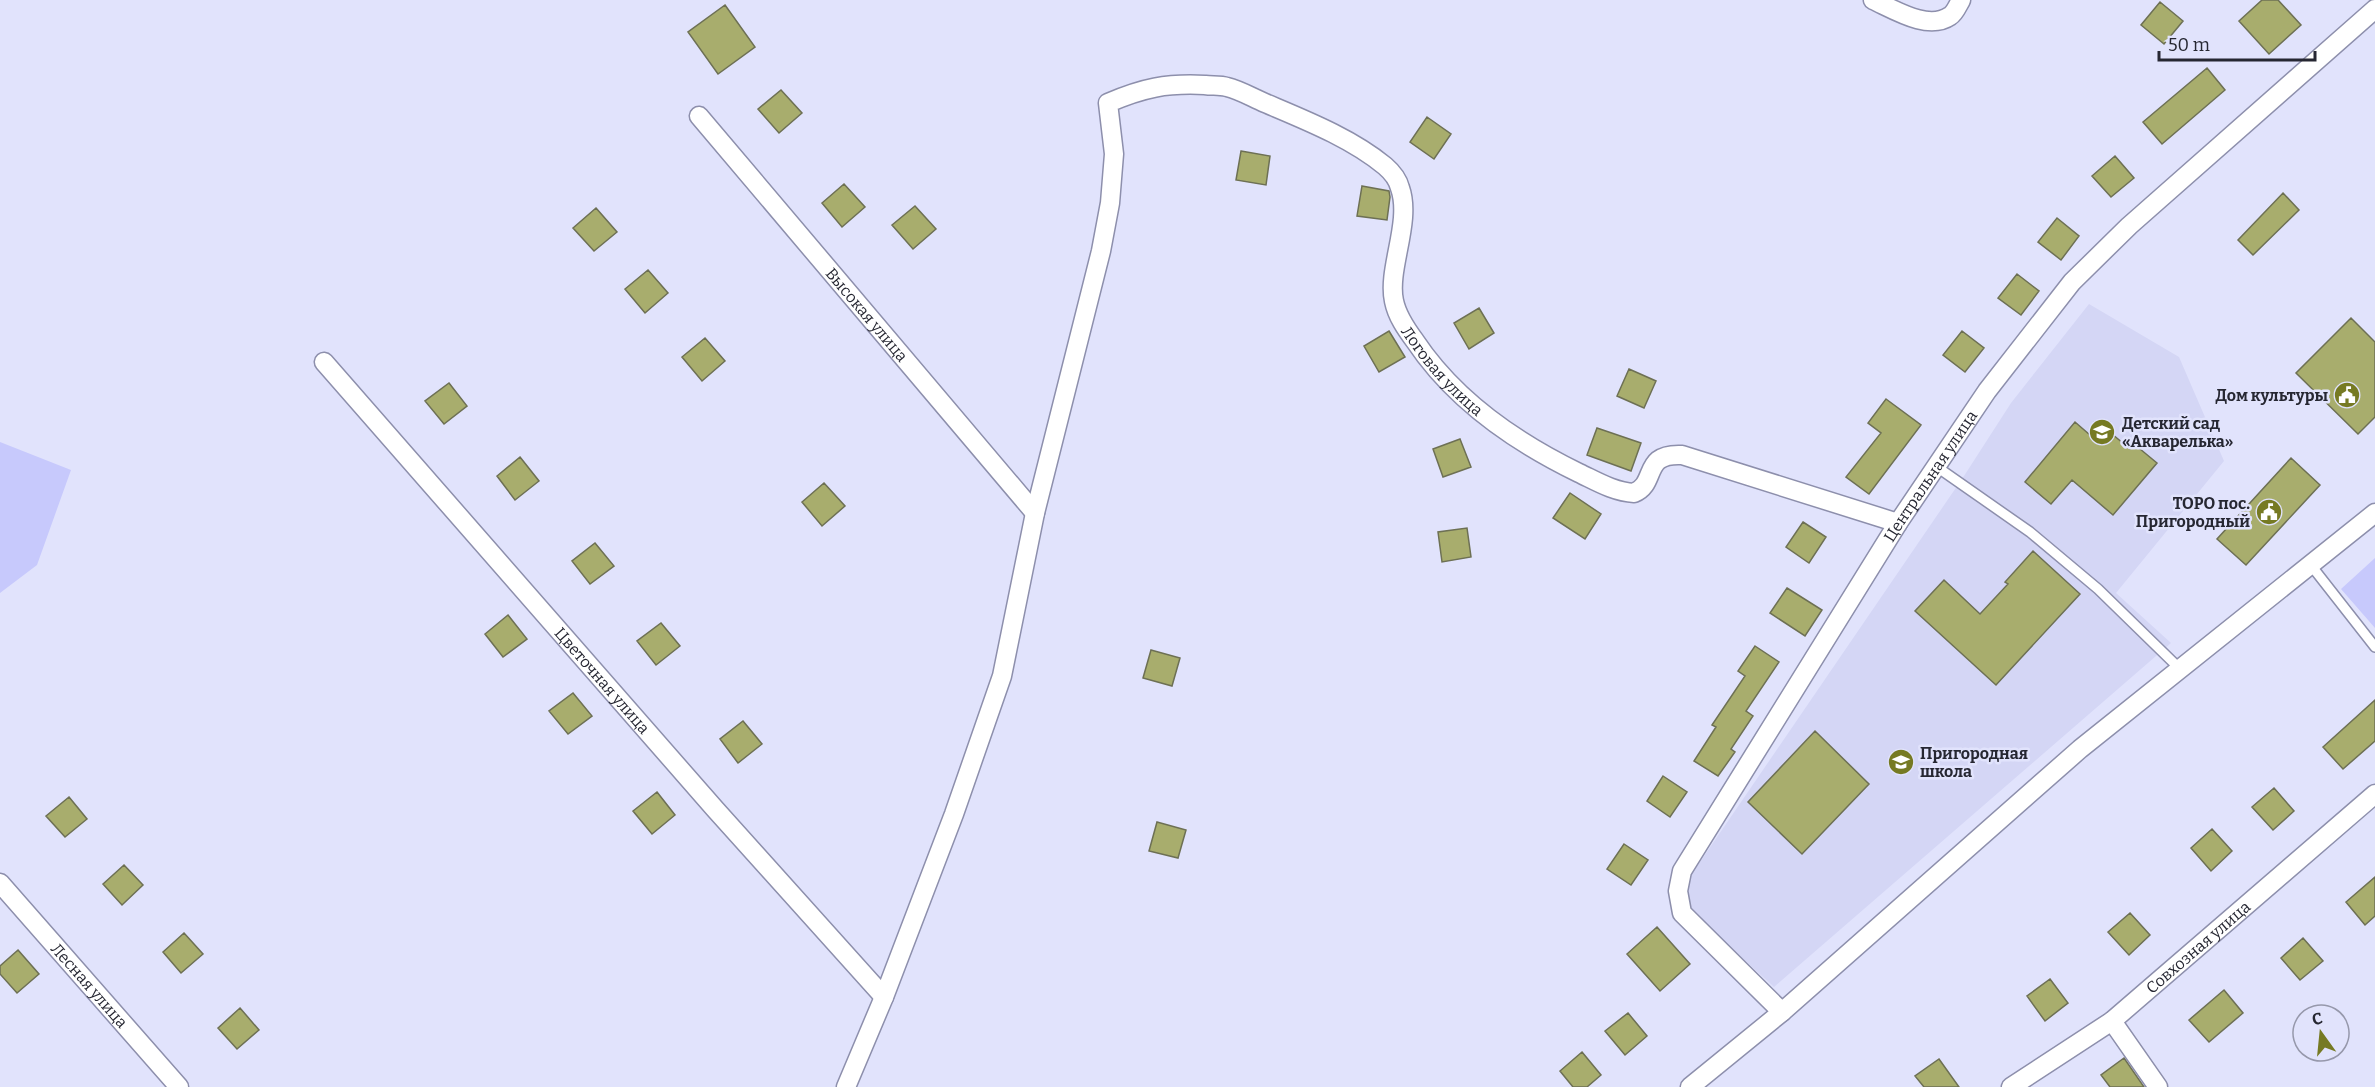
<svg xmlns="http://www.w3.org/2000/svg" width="2375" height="1087" font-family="Bitter,serif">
  <rect width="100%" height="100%" fill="#e1e3fc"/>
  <path fill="#d4d6f5" d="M2089,304L2179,357L2224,461L2116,593L2171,643L1774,987L1691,911L1687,881L1964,476L2011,403Z"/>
  <path fill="#c7c9fc" d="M0,442L71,470L37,565L0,593Z
    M2375,558V628L2341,589Z"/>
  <path fill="#a8ad6d" stroke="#6d7054" stroke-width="1.5" d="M2262,0H2278L2301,25L2269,54L2239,21Z
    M2160,2L2183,21L2164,44L2141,25Z
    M725,5L755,47L718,74L688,32Z
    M2207,68L2225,90L2162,144L2143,122Z
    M781,90L802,113L779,133L758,109Z
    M1427,117L1451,134L1434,159L1410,142Z
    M1241,151L1270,156L1266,185L1236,180Z
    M2115,156L2134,178L2111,197L2092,176Z
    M844,184L865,207L842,227L822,203Z
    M1362,186L1389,191L1390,197L1387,220L1357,216Z
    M2283,193L2299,210L2253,255L2238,240Z
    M915,206L936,229L913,249L892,225Z
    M596,208L617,232L594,251L573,228Z
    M2057,218L2079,236L2061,260L2038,242Z
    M648,270L668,293L645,313L625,289Z
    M2017,274L2039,291L2021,315L1998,298Z
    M1479,308L1494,333L1469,349L1454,323Z
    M2351,318L2375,342V417L2358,434L2296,373Z
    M1389,331L1405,357L1379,372L1364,346Z
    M1962,331L1984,348L1965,372L1943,355Z
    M705,338L725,361L702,381L682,357Z
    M1629,369L1656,381L1644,408L1617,396Z
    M449,383L467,406L444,424L425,401Z
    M1886,399L1921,425L1869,494L1846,477L1881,433L1868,423Z
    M2075,422L2090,435L2100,424L2130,449L2134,444L2157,463L2113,515L2072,480L2051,504L2025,482Z
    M1597,428L1641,443L1631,471L1587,455Z
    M1460,439L1471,467L1443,477L1433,449Z
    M520,457L539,481L515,500L497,476Z
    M2291,458L2320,485L2246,565L2217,539Z
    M824,483L845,506L822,526L802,502Z
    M1570,493L1601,514L1585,539L1553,518Z
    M1803,522L1826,537L1809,563L1786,547Z
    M1467,528L1471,557L1442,562L1438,532Z
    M595,543L614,566L590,584L572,561Z
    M2033,551L2080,594L1996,685L1915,611L1944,580L1980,614L2008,584L2005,582Z
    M1787,588L1822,610L1805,636L1770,613Z
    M508,615L527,639L503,657L485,634Z
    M661,623L680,646L656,665L637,641Z
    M1755,646L1779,662L1746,711L1753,716L1731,749L1735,752L1718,776L1694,761L1716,727L1712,725L1745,676L1738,671Z
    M1151,650L1180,658L1172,686L1143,678Z
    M573,693L592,716L568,734L549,711Z
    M2375,700V741L2343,769L2323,747Z
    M743,721L762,744L738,763L720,739Z
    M1815,731L1869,784L1802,854L1748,802Z
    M1663,776L1687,792L1670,817L1647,801Z
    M2274,788L2294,811L2273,830L2252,807Z
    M657,792L675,815L652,834L633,811Z
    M69,797L87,819L65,837L46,816Z
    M1157,822L1186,830L1178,858L1149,851Z
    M2212,829L2232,851L2211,871L2191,848Z
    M1624,844L1648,860L1631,885L1607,869Z
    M124,865L143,885L122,905L103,884Z
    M2375,877V916L2365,925L2346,902Z
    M2130,913L2150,935L2129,955L2108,932Z
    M1657,927L1690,964L1660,991L1627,954Z
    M184,933L203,954L181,973L163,952Z
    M2303,938L2323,961L2300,980L2281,958Z
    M18,950L39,974L17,993L0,974V966Z
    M2050,979L2068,1003L2045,1021L2027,996Z
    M2224,990L2243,1013L2209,1042L2189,1020Z
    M240,1008L259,1030L237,1049L218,1028Z
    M1628,1013L1647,1036L1625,1055L1605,1031Z
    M1582,1052L1601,1075L1587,1087H1573L1560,1071Z
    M2124,1058L2144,1087H2110L2101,1075Z
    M1939,1059L1959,1087H1924L1915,1076Z"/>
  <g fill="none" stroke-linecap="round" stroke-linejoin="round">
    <g stroke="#8d8fac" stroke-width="12">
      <path id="lane" d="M1937,467L2030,532L2098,589L2179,668
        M2310,564L2375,647"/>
    </g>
    <g stroke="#8d8fac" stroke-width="21">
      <g id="street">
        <path d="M1873,0C1895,10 1928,31 1950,16C1955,13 1958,5 1961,0"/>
        <path id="s1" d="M699,116L1035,513"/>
        <path id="s2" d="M324,362L715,809L884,997"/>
        <path id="s3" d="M0,883L179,1087"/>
        <path id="s4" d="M1782,1012L1682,913L1678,891L1682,871L1898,523L1987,391L2072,282L2129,226L2375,9"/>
        <path d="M2112,1021L2158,1087"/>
        <path id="s5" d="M846,1087L884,997L954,814L1002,676L1035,513L1101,251L1110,203L1114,154L1108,103C1143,88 1166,83 1205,85C1212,86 1220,85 1227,87C1240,90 1253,98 1265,103C1305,120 1351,138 1385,166C1392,172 1398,180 1400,188C1412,222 1387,269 1394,301C1397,316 1406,329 1415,341C1455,401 1515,442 1579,473C1596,481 1614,492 1634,493C1658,483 1641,453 1682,455L1898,523"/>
        <path d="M1690,1087L1782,1012L2080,749L2375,513"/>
        <path id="s6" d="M2011,1087L2112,1021L2375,794"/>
      </g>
    </g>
    <use href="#lane" stroke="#fff" stroke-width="9"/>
    <use href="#street" stroke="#fff" stroke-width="18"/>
  </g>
  <defs>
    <g id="civic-disc" transform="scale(1.35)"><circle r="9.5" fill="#767a23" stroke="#e1e3fc"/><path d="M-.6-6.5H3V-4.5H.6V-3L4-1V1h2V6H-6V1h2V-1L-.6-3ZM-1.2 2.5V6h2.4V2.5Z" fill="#fff"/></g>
    <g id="school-disc" transform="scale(1.35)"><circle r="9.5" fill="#767a23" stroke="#e1e3fc"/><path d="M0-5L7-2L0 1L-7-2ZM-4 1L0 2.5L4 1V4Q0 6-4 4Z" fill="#fff"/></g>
  </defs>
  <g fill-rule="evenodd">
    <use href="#civic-disc" x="2347" y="395"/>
    <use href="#school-disc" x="2102" y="432"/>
    <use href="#civic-disc" x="2269" y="512"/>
    <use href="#school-disc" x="1901" y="762"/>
  </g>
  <g text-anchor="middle" stroke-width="5" stroke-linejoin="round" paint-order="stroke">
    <g font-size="16" fill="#262732" stroke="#e1e3fc">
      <text dy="6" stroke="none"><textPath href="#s1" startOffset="260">Высокая улица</textPath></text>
      <text dy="6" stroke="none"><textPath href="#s5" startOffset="1552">Логовая улица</textPath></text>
      <text dy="6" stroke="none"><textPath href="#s4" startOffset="650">Центральная улица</textPath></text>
      <text dy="6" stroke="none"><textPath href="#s2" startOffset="423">Цветочная улица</textPath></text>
      <text dy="6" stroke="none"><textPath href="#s6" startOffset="234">Совхозная улица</textPath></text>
      <text dy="6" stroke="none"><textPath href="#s3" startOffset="136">Лесная улица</textPath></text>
    </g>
    <g font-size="16" font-weight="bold" fill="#262732" stroke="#e1e3fc" text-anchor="end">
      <text x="2328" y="401">Дом культуры</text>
      <text x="2122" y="429" text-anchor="start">Детский сад<tspan x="2122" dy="18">«Акварелька»</tspan></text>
      <text x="2250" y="509">ТОРО пос.<tspan x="2250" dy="18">Пригородный</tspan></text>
      <text x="1920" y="759" text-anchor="start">Пригородная<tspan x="1920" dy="18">школа</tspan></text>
    </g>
  </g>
  <g transform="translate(2321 1033) rotate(345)"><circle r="28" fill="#e1e3fc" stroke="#9698ab" stroke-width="1.5"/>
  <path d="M0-4.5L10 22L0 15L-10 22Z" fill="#767a23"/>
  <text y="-9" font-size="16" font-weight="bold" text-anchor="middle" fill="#262732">С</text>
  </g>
  <path d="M2159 51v9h156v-9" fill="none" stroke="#262732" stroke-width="3"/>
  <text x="2168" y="51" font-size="18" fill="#262732" stroke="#e1e3fc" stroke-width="4.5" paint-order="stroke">50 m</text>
</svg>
